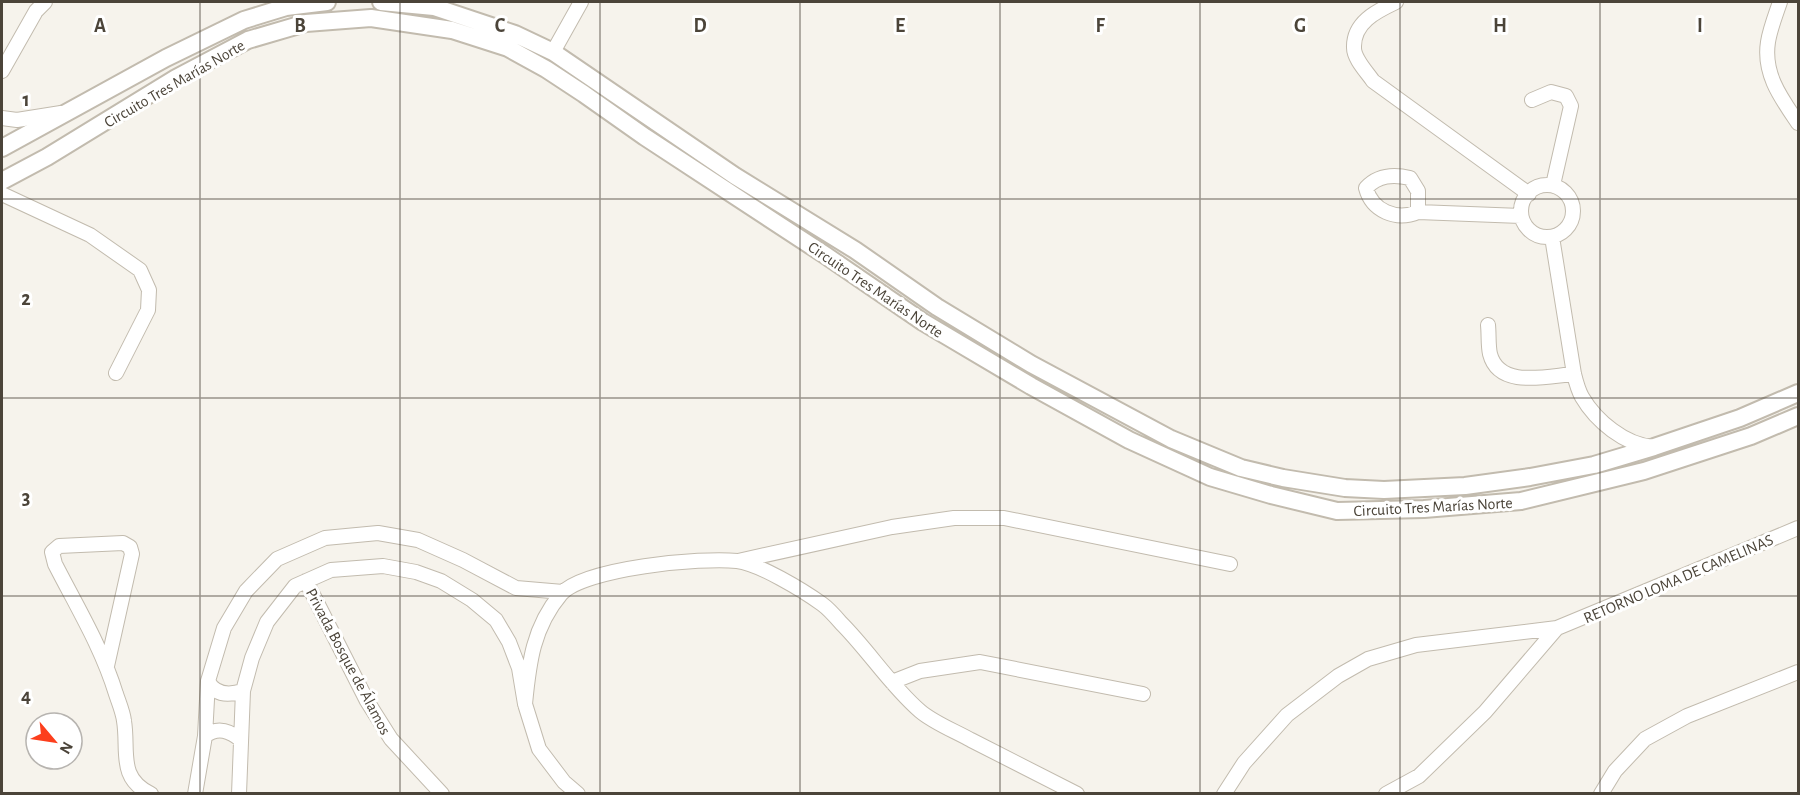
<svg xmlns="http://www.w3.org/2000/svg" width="1800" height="795" font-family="'Alegreya Sans',sans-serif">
  <rect width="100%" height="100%" fill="#f6f3ec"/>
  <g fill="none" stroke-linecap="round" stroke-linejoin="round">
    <g stroke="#c2bbae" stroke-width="16">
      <path id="minor" d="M1396,2C1377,11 1353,22 1354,48C1354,59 1367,72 1373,81L1529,194
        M1780,2C1776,14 1770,29 1768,42C1763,74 1781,98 1798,123
        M553,52L581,2
        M2,71L36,11L45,2
        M1532,100L1551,92L1566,96L1571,106L1553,185
        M2,118L17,120L61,113
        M1521 211a26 26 0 1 1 52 0a26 26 0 1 1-52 0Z
        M2,194L90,235L140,270L149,290L148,310L116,373
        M1418,212V191L1410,178C1393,174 1378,175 1366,188C1372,211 1396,221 1418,212L1521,216
        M1552,237L1574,374C1576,382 1578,390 1582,397C1596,421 1625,445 1653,447
        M1488,325C1489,334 1488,345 1490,354C1499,389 1547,376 1574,374
        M738,561L892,527L954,518H1004L1230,564
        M306,581L367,701L391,739L442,794
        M107,666L132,554L130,547L123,543L59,546L52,552L55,564C77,607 102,648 116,694C119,703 123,712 124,721C129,750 117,778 151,794
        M208,681C215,696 230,695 243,691
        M892,682L920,671L980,662L1143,694
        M525,704C529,663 533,627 561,594C584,568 702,557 737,561C758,563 804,591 822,604C829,609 835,616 841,623C869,651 890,685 920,711C934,723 955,731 971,740C1006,758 1041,776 1077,794
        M205,736C218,726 230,731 241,740
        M195,794L205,736L208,681L224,628L246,591L277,559L325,538L378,533L418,540L463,560L516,588L563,592
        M239,794L243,691L252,658L267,622L295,586L331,570L383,566L416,572L441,581L472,600L496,620L509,642L519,668L525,704L539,749L564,782L578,794
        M1224,794L1244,763L1287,715L1338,676L1368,659L1416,645L1557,628L1798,528
        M1386,794L1419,776L1485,712L1557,628
        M1601,794L1615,771L1645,739L1687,716L1798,672"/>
    </g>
    <g stroke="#c2bbae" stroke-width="20">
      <path id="tertiary" d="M381,2L434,7L515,34L553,52L735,176L855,250L937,307L1031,364L1171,439L1241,468L1283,478L1345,488L1384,490L1465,486L1530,477L1594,465L1654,447L1740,418L1798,393
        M2,148L166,58L244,20L286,7L327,2
        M2,181L47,157L176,78L248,40L306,23L371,18L452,30L508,48L546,69L584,94L645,137L825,255L923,322L1031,386L1129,440L1210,477L1271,495L1337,511L1424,509L1521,501L1644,471L1751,436L1798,416"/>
    </g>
    <use href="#minor" stroke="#fff" stroke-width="14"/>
    <use href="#tertiary" stroke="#fff" stroke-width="16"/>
  </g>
  <path fill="none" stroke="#4b4439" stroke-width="1.5" stroke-opacity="0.55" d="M200,2V794M400,2V794M600,2V794M800,2V794M1000,2V794M1200,2V794M1400,2V794M1600,2V794M2,199H1798M2,398H1798M2,596H1798"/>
  <g text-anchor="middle" stroke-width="6" stroke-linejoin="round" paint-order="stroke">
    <g font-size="16" fill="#4b4439" stroke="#fff">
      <text transform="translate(174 83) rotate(-30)" y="6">Circuito Tres Marías Norte</text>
      <text transform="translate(876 289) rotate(34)" y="6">Circuito Tres Marías Norte</text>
      <text transform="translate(1433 506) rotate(-3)" y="6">Circuito Tres Marías Norte</text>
      <text transform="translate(1678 578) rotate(-23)" y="6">RETORNO LOMA DE CAMELINAS</text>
      <text transform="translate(349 661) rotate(62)" y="6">Privada Bosque de Álamos</text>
    </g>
  </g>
  <g font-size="20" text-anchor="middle" font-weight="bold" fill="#4b4439" stroke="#fff" stroke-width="6" stroke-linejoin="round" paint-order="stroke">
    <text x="100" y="32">A</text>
    <text x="300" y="32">B</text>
    <text x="500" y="32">C</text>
    <text x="700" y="32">D</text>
    <text x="900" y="32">E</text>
    <text x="1100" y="32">F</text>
    <text x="1300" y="32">G</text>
    <text x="1500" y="32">H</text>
    <text x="1700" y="32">I</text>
    <text x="26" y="106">1</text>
    <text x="26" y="305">2</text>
    <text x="26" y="504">3</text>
    <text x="26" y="702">4</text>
  </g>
  <rect width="1800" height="795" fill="none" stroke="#4b4439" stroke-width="6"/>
  <g transform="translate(54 741) rotate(119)"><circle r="28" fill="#ffffff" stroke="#b7b4b0" stroke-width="1.5"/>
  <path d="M0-4.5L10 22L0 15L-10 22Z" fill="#fc3f1d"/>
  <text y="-9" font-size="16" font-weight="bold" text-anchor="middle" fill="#4b4439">N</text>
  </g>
</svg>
